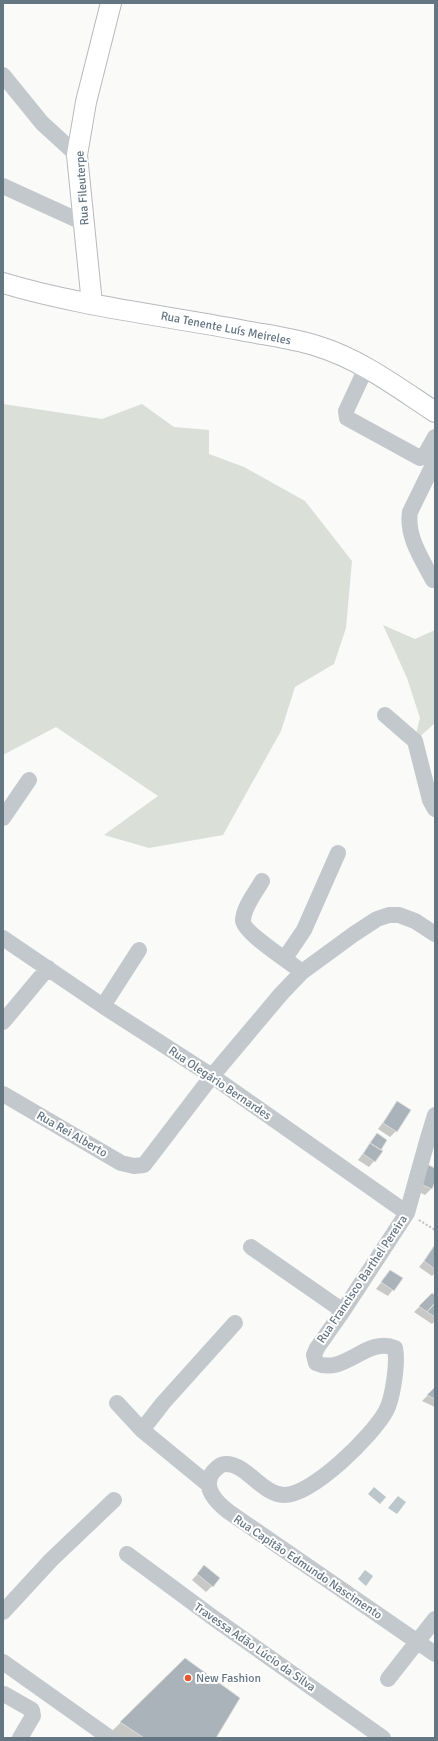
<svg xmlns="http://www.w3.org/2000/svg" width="438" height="1741" font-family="Signika,sans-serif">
  <rect width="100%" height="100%" fill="#fafaf8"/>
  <path fill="#dadfd7" d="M3,404L102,419L142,404L174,427L209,430V454L244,467L305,501L352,561L346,628L334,664L295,687L281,731L223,835L149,848L104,835L158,796L56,727L3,755Z
    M383,625L415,639L435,630V723L414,742L420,718L407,678Z"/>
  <path fill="#bbc7cb" d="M374,1487L386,1497L380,1504L368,1494Z
    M398,1496L406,1502L397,1514L388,1508Z
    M365,1570L373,1576L366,1586L358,1579Z"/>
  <path fill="#0003" d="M398,1103L396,1131L390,1137L378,1129Z
    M377,1135L374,1161L369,1167L358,1160Z
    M435,1169V1180L431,1189L425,1195L413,1189Z
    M435,1248V1273L432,1276L419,1267Z
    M390,1271L401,1279L388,1296L376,1289Z
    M432,1294L435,1296V1321L432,1324L414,1312Z
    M435,1388V1407L422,1401Z
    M204,1567L212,1586L206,1592L192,1580Z
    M185,1659L215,1738H116L109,1734Z"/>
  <path fill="#aab3b9" stroke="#dcdcda" d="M397,1101L411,1110L397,1132L383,1123Z
    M377,1133L387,1140L381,1150L370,1143Z
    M370,1143L383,1151L375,1162L363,1154Z
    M426,1164L435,1168V1182L432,1189L418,1183Z
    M434,1246L435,1247V1269L424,1261Z
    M390,1270L403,1278L394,1291L381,1282Z
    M432,1293L435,1295V1303L427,1312L419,1306Z
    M435,1303V1317L427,1312Z
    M435,1387V1399L427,1395Z
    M204,1565L220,1578L213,1587L197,1574Z
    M185,1658L240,1698L216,1738H144L120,1722Z"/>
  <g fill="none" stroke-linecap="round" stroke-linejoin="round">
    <g stroke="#b5babe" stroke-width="22">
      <path id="major" d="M3,283C80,306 161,315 240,330C265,335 292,338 317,346C360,359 397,387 435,412
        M92,304L77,155L86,102L111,3"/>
    </g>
    <path stroke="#bbbfc2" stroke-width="2" stroke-dasharray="2 2" stroke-linecap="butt" d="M419,1220L435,1230"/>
    <path stroke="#c3c8cc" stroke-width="16" d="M3,75L42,123L77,155
      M3,186L84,223
      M366,368L346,411L347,418L420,458L425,455L435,437
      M433,580C422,559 406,536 410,512L435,461
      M385,715L415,741L430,800L435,809
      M3,818L29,780
      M262,881C256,892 244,906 243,920C242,932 292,963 302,972
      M3,938L103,1006L212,1076L407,1213
      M285,958L304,930L338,853
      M103,1006L139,950
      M3,1022L48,968
      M3,1094L121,1163L134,1166L144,1165L212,1076L281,994L302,972L354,934L377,919L389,915H399L415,921L435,934
      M435,1133L428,1138L407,1213L343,1311L317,1348L314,1355L316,1363C344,1376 367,1336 395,1348C398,1362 393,1398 386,1411C373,1435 313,1495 284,1495C261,1494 247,1464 226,1464C220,1464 217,1468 213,1472C201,1487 217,1503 229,1512L435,1654
      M428,1138L435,1115
      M251,1247L343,1311
      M117,1403L142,1430L209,1485
      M142,1430L163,1403L235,1323
      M127,1554L215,1619L383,1738
      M3,1612L51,1560L114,1500
      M3,1662L110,1738
      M388,1679L435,1619
      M4,1694L32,1710L33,1716L20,1738"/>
    <use href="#major" stroke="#fff" stroke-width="20"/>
  </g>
  <circle fill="#e4572e" stroke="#fff" stroke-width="1.5" cx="188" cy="1678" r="4"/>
  <g text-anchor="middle" stroke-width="4" stroke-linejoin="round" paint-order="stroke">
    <g font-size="12" fill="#657683" stroke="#fff">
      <text transform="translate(82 188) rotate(-94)" y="4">Rua Fileuterpe</text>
      <text transform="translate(226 328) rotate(11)" y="4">Rua Tenente Luís Meireles</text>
      <text transform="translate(220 1083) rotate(34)" y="4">Rua Olegário Bernardes</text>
      <text transform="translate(72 1134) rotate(30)" y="4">Rua Rei Alberto</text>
      <text transform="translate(362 1279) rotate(-56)" y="4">Rua Francisco Barthel Pereira</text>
      <text transform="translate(308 1567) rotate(34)" y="4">Rua Capitão Edmundo Nascimento</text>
      <text transform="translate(255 1647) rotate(35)" y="4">Travessa Adão Lúcio da Silva</text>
    </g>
    <g font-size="12" fill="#657683" stroke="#fff" text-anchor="start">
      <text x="196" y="1682">New Fashion</text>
    </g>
  </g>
  <rect width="438" height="1741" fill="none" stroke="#657683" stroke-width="8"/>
</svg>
